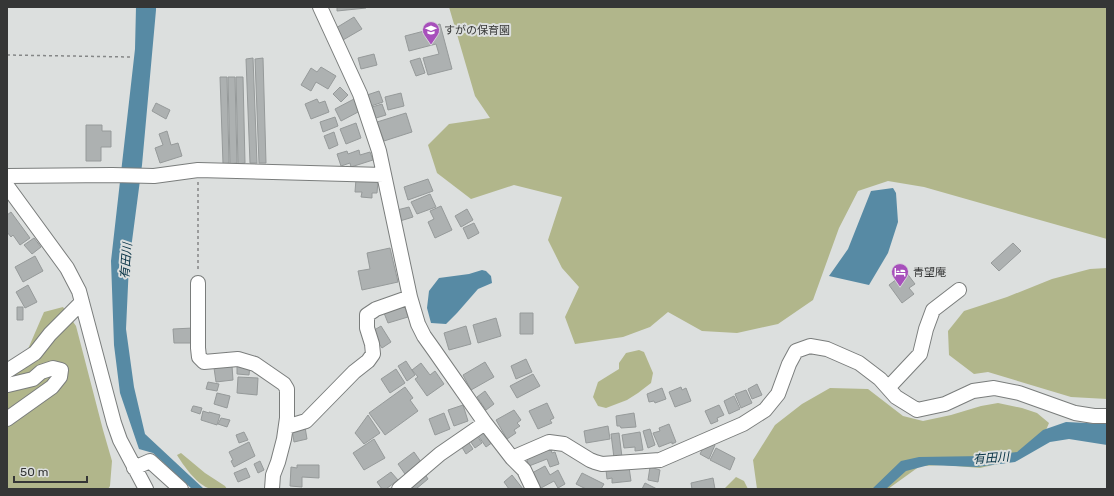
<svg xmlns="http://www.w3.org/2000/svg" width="1114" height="496" font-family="Rubik,'Noto Sans JP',sans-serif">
  <rect width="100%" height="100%" fill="#dcdfde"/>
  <path fill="#b1b68b" d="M449,7H1107V239L924,187L888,181L858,191L839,228L813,300L778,324L737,333L702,331L668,312L650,327L623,337L575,344L565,317L579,287L562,268L548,240L562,197L514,185L471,199L437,173L428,145L449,124L490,118L475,96Z
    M1107,268V399L1071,397L988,372L974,374L949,355L948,331L964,311L1007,297L1052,279L1090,269Z
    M63,307L76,326L103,430L112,461L110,486L108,489H7V374L25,356L44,312Z
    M639,350L644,352L653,373L651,383L638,393L627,400L606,408L598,406L593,397L598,382L619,369V363L626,353Z
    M830,388L868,389L903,416L923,421L951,415L981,406L998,403L1022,408L1037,413L1049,423L1043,437L997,464L980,468L944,465L920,466L888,489H757L753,460L775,425L802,404Z
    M181,453L205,473L225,486L227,489C221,489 213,491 208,488C196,483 183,465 177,455Z
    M736,477L744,481L748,489H724Z"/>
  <path fill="#578aa4" d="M136,7H156V10L142,165L129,264L126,329L134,387L145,434L204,489H192L153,453L139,449L120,393L114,345L111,261L135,49Z
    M893,188L896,193L898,222L888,253L869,285L829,276L848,249L871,191Z
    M482,270L486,271L491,276L492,283L478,289L457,313L446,324L431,323L427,308L429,291L439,278L469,274Z
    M1066,422L1107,424V445L1069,439L1050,442L1015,462L977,467L929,465L906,471L886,489H872L901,461L919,457L983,456L1017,452L1043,430Z"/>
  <path fill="#adb1b1" stroke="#969a9a" d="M337,7H366V8L337,11Z
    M354,17L362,29L343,40L336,28Z
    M440,24L452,69L428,75L423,58L439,54L436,44L409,51L405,36L432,29V26Z
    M374,54L377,65L361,69L358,58Z
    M253,58L257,163H250L246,59Z
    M263,58L266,163H259L255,59Z
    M420,58L425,73L416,76L410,61Z
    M321,67L336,76L328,89L316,82L311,91L301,85L311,68L317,72Z
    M220,77H227L229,163L223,164Z
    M228,77H235L237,163L230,164Z
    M236,77H243L245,163L238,164Z
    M340,87L348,95L341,102L333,94Z
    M379,91L383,102L371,106L367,95Z
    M401,93L404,106L388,110L385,97Z
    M317,99L319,103L325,101L329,112L311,119L305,104Z
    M354,99L360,111L341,121L335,109Z
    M156,103L170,110L166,119L152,111Z
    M382,104L386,115L376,118L372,107Z
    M406,113L412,132L384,141L377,122Z
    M335,117L338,126L323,132L320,122Z
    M356,123L361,138L346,144L340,129Z
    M86,125H102V131H111V147H101V161H86Z
    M167,131L171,145L178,143L182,156L160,163L155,148L163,145L159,134Z
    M334,132L338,145L329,149L324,136Z
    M359,150L360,155L370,152L373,160L351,167L350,163L341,166L337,154L347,151L348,154Z
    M356,179L378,181L377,193H372V198L361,197L362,192H355Z
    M428,179L433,191L408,200L404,187Z
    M430,194L436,207L417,214L411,202Z
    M441,206L452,230L435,238L428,222L434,219L430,211Z
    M409,207L413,217L400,221L397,210Z
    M467,209L473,220L461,227L455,216Z
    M11,212L30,238L20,245L13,235L11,237L7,232V215Z
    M474,223L479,233L468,239L463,228Z
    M34,238L41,247L32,254L24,245Z
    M1013,243L1021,251L999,271L991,263Z
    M390,248L398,282L362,290L358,271L370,269L367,253Z
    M35,256L43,271L23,282L15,267Z
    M906,272L915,284L909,288L914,294L902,303L889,285Z
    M28,285L37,302L25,308L16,292Z
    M403,301L408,317L388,323L384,313Z
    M17,307H23V320H17Z
    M520,313H533V334H520Z
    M496,318L501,336L478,343L473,325Z
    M381,326L391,342L382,348L371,332Z
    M466,326L471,344L449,350L444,333Z
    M193,328V343H174L173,329Z
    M526,359L532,372L516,379L511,366Z
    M406,361L415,375L407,381L398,366Z
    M485,362L494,377L471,390L463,375Z
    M421,363L430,375L435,371L444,384L427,396L415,379L418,377L412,370Z
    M237,364L250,365L249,375L237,374Z
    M232,366L233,380L216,382L214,368Z
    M396,369L405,383L390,393L381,379Z
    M533,374L540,386L517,398L510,386Z
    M238,377L258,378L257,395L237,393Z
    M208,382L219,384L217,391L206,389Z
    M757,384L762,395L752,399L748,389Z
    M405,387L413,398L410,400L418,411L385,435L369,413Z
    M681,387L682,390L686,388L691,401L675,407L669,392Z
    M662,388L666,399L655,403L654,401L649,402L647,394Z
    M746,390L752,403L741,408L735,394Z
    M485,391L494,404L486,410L477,397Z
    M217,393L230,396L227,408L214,404Z
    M734,396L740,409L729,414L724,401Z
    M547,403L554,418L550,420L552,423L538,429L529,411Z
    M463,405L468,421L454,426L448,410Z
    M719,405L724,415L717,418L718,421L711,424L705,411Z
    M194,406L202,408L200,414L191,411L193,406Z
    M514,410L521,420L517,423L520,426L514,430L516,433L507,439L496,420Z
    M203,411L209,413V412L220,415L217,425L201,420Z
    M444,413L450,429L435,435L429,419Z
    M634,413L636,427L621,428L620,426H617L616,416Z
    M368,415L380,433L364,444L355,433Z
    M221,418L230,420L227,427L218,424Z
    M669,424L676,442L672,444V442L659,447L653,433L660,431L659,428Z
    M608,426L610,439L586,443L584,431Z
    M305,427L307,439L294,442L292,429Z
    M484,429L493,442L486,447L477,434Z
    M650,429L655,445L648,448L643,431Z
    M244,432L248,440L239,443L236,435Z
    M640,432L643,450L635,451V447L624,448L622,435Z
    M475,433L482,443L475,448L468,438Z
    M619,433L622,457L614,458L611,434Z
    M374,439L385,458L364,470L353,453Z
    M467,440L473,449L466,454L460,444Z
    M249,442L255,456L234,467L231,461L233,460L229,452Z
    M709,442L715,445L709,459L700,454L704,446L707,448Z
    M549,445L552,453L555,452L559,464L550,467L547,459L529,466L526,457Z
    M716,448L735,458L730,470L710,460Z
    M414,452L421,462L405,474L398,464Z
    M260,461L264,470L258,473L254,464Z
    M297,465H319V478L302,477V487L290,486L291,467L297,468Z
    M545,466L550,475L558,470L565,484L558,488L554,481L541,488L532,473Z
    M629,467L631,481L612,483V478L607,479L606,470Z
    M650,467L660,470L658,482L648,480Z
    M246,468L250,477L238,482L234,473Z
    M391,472L398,480L386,489H382L377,482Z
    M582,473L604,484L601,489H586L576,484Z
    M425,474L428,479L416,489H410Z
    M512,475L523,489H509L504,482Z
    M713,478L715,489H692L691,483Z
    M645,483L657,489H642Z"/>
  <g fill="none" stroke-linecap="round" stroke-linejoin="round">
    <g stroke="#7a7d7c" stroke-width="16">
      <path id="minor" d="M320,7L360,94L379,151L410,297L418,324L424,336L434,350L485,423L512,458L524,470L533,489
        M7,176L112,175L154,176L198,170L384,175
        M7,186L67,268L79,291L114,423L120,440L146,489
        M198,283V348L199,357L204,362L238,359L255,364L284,384L287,389V418L284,439L278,462L273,475L272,489
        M7,371L35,353L50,334L82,302
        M7,383L8,385L33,379L41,372L53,368L61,370L60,377L52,387L7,419
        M888,388L920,354L926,329L933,310L959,290
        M286,427L306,421L354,372L368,361L373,354L372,344L367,328V315L376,309L410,297
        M512,458L549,442L564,444L590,460L595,462L602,464L660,460L743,424L765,410L778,394L789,364L796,351L810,346L827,349L859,363L880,379L896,397L917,410L945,404L973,391L994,388L1019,393L1075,413L1094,416H1107
        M134,468L150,461L181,489
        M399,489L440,454L485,423"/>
    </g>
    <path stroke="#858787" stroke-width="1.5" stroke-dasharray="3 3" stroke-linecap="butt" d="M7,55L131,57
      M198,182V272"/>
    <use href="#minor" stroke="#fff" stroke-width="14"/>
  </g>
  <defs>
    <g id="school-pin" transform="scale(0.9)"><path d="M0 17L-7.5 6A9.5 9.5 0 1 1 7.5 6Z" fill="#a74fbb" stroke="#dcdfde"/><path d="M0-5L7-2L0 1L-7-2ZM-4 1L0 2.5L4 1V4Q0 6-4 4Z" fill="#fff"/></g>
    <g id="hotel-pin" transform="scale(0.9)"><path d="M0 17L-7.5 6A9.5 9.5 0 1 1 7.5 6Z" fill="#a74fbb" stroke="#dcdfde"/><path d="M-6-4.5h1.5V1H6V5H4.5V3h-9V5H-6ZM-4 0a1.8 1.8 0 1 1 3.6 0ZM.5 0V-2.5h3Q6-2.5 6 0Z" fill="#fff"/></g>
  </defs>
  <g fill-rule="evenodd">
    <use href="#school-pin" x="431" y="30"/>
    <use href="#hotel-pin" x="900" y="272"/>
  </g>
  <g text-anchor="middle" stroke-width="4" stroke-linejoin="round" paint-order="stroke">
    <g font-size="11" fill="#353636" stroke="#dcdfde" text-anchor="start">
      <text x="444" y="34">すがの保育園</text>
      <text x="913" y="276">青望庵</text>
    </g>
    <g font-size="12" font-style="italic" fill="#002e41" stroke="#dcdfde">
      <text transform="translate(126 261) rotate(-85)" y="4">有田川</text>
      <text transform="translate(991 458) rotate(-4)" y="4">有田川</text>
    </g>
  </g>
  <rect width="1114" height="496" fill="none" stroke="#353636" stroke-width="16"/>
  <path d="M14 476v6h73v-6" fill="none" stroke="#353636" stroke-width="2"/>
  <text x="20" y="476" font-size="12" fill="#353636" stroke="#dcdfde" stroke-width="3" paint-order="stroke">50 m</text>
</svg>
